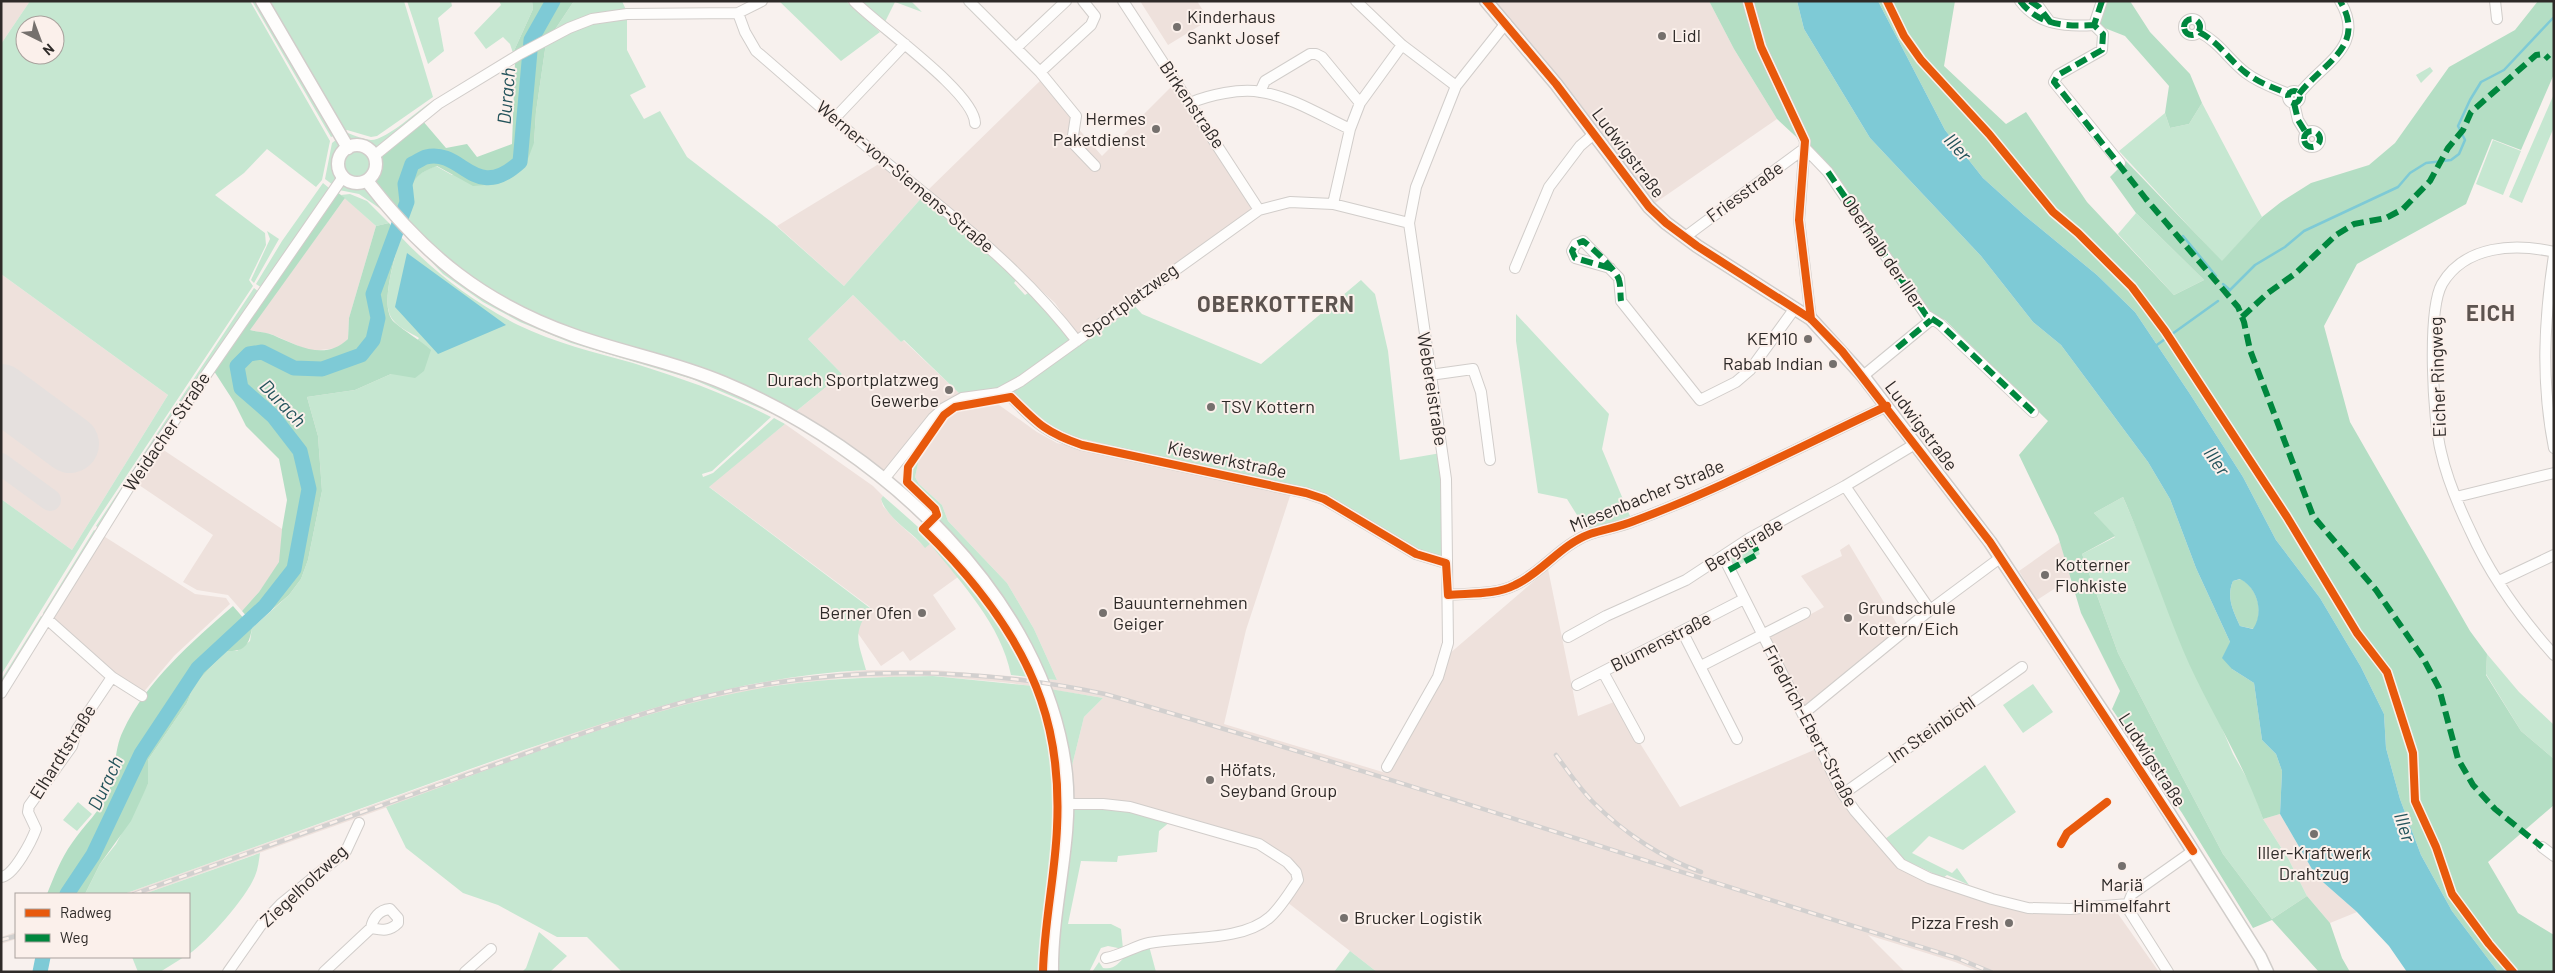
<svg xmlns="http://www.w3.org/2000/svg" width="2555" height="973" font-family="Barlow,sans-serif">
  <rect width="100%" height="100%" fill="#f8f1ee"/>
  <path fill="#eee1dc" d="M1,1H30L1,44Z
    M1140,1H1197L1209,20L1168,45Z
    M1491,1H1709L1734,49L1777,119L1655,203L1563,81Z
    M1042,79L1074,117L1076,126L1102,156L1174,84L1254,209L1078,337L1055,303L983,237L927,191Z
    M882,162L924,195L844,286L777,226Z
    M345,198L376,226L349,318L348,339L339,348L310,351L271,334L249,330Z
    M1,274L168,395L72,550L1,499Z
    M853,295L901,342L903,340L962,396L917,434L883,473L794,413L842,374L808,339Z
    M999,405L1037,432L1057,443L1291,493L1246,630L1224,724L1386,773L1449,654L1548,569L1578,716L1614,702L1680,807L1814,750L1840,795L1898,866L2021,911H2116L2159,972H1980L1955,962L1868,935L1905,972H1377L1287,902L1303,881L1260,841L1074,801L1070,774L1084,717L1103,698L1011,683L933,676L845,678L780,685L703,701L606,729L144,894H124L604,722L702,694L779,679L866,670H933L1057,680L1034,629L1007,583L948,521L942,505L919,484L915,477L920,455L940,425L954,411L968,406Z
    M785,424L873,486L883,496L881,499L883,506L897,522L925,547L930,544L958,577L933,595L956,629L910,661L903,651L881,666L857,632L859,623L870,607L708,486Z
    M159,447L282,529L280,562L259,592L242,611L228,595L197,590L183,582L213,535L136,483Z
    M102,535L195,594L226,598L230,604L174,656L142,694L121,679L51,619Z
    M2060,542L2071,578L2037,600L2019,571Z
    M1849,544L1900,629L1804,707L1767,638L1824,607L1801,576L1842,556L1840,550Z
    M2280,814L2316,876L2357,912L2330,923L2307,896L2289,860L2263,819Z
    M16,932V939L1,944V937Z"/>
  <path fill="#c6e7d1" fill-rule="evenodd" d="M30,1H250L330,141L322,180L316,187L267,149L244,173L215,195L265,233L266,245L249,280L253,286L93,526L1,675V499L72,550L168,395L1,274V44ZM25,25H55V55H25Z
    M252,1H258L336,135L331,137Z
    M267,1H404L433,97L377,136L371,137L347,130L344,131Z
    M407,1H451L452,6L438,18L444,51L428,64Z
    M499,1H532L533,9L513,53L510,44L503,37L486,49L474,33L501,5Z
    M574,1H622L626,10L554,31Z
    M779,1H846L880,32L841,61Z
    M859,1H911L922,12L895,2L885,22Z
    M627,16V50L646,87L630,95L644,119L660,111L687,157L774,224L844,286L924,195L1018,278L1014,283L1025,295L1031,291L1072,340L1003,388L962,396L904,340L901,342L853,295L808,339L842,374L794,413L529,313L492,292L447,260L403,216L411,208C411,184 411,175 436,166L452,175L534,143L536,112L546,43L593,23Z
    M2430,67L2433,71L2421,83L2416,75Z
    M2554,94V127L2522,203L2509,197Z
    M434,100L435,103L375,150L365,143H351L346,135L348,133C355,136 363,139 371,140C387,140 419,109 434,100Z
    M2202,103L2262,217L2222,262L2119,151L2165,113L2170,128L2189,124Z
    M337,139L342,148C334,157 333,166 339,177L333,185L325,179L332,143Z
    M2493,140L2521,151L2503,195L2476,184Z
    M342 164a15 15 0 1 1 30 0a15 15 0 1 1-30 0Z
    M323,183L329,188L262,288L256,284L282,241Z
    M345,184L357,188L365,186L385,212L359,194L339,190Z
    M350,194L367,201L389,223L376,226L341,195Z
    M2136,213L2204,280L2174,295L2118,234Z
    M267,231L279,239L254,283L251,280L270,239Z
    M404,233L488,301L693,375L774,412L773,414L692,379L571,343L520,322L483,302L443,274Z
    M400,236C435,273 473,302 518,325C555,343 594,352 633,363C681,378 727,394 771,417L712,471L702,474L703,477L713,473L774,418L785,424L709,487L870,608C852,635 858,640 866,670C729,677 601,723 473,768C357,810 241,852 124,894H85L100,864L116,844L148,784V760L187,703L194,685L226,651H237L250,641L252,628L289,595L301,579L308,560L322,491L318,436L307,397L355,390L391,374L419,338C411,333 399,328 393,320C379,304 396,257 400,236Z
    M1361,280L1375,294L1388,351L1400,460L1441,453L1444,560L1416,551L1302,490L1062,434L1043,424L1011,390L1132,303L1142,314L1261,364Z
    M254,288L259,292L182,403L179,401Z
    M1516,314L1609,414L1602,449L1630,516L1587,531L1567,499L1538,493L1516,341Z
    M177,403L181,405L100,529L96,526Z
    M920,455L915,477L919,484L942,505L948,521L1007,583L1034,629L1057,680L1045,679L936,519L940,515C929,496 891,479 920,455Z
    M883,496C907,517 932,538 953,562C983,597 1005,637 1028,677L1011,675C1001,624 962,584 930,544L925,548C912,531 888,520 881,499Z
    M2123,497L2233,754L2253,789L2263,819L2289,860L2307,896L2272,919L2223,854L2174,761L2118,653L2082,554L2115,537L2094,513Z
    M929,526L975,577L1018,640L1033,677C1005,621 970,574 926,529Z
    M94,530L98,532L45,616L43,613Z
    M1754,541L1760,554L1735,567L1731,558L1733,552Z
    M41,616L44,618L1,688V680Z
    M2487,654L2519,692L2554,725V759L2521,731L2486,674Z
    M933,676L1033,686C1060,745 1059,815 1052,877C1048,908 1042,940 1041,972H622L587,937H557L498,905L463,893L406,848L386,807C515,761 645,705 781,685C832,678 882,677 933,676Z
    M2033,684L2053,712L2023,733L2003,705Z
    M1050,689L1103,698L1084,717L1070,774L1060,717Z
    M1042,699L1046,700L1061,775L1063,803H1059L1054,749Z
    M1985,765L2016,812L1963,850L1929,836L1912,853L1952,873L1957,868L1969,885L1947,875L1943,878L1905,860L1885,839Z
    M78,802L92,814L77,831L63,820Z
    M1102,806L1171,821L1159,831L1157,852L1118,856L1117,862L1081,861L1068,924H1111L1121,929L1123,949L1108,946L1101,948L1089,972H1055L1074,808Z
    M1059,807H1062L1048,972H1044Z
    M260,853C259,860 258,869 255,876C246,898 208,941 189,954V894H144Z
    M539,932L567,956L550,972H522L526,968Z
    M1149,946L1156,972H1092L1099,962L1103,968C1115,970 1118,963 1126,956C1132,951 1142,949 1149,946Z
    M1350,951L1377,972H1334Z
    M132,957H184L160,972H138Z"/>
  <path fill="#b4dec4" d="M532,1H574L554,31L513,53L533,9Z
    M1709,1H1797L1804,29L1870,138L1981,256L2033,322L2061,345L2148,462L2170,499L2196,568L2230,642L2232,669L2254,683L2262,740L2276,754L2282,771L2280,814L2263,819C2243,760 2207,707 2183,650C2162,599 2145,547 2123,497L2094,513L2115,536L2082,554L2118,653L2174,761L2223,854L2272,919L2307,896L2330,923L2342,958L2350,972H2319L2272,920L2253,928L2182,813L2112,709L2120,691L2081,613L2058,536L2019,455L2048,421L1945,320L1928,314L1832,170L1777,119L1734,49Z
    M1878,1H1955L1944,66L2006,124L2026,112L2087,202L2174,295L2204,280L2136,213L2110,177L2126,161L2222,261L2262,217L2281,202L2311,183L2369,165L2395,143L2449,67L2515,30L2538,1H2554V74L2521,150L2492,139L2466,204L2357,264L2324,326L2350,422L2470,631L2487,654L2486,675L2521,731L2554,759V805L2488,862L2518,913L2554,935V972H2498L2452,911L2421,855L2400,799L2386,748L2384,714L2361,667L2320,598L2276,540L2243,477L2190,394L2135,312L2097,275L2024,215L1983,178L1945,130Z
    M2105,1H2130L2150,32L2190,74L2202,103L2189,124L2170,128L2165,113L2169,86L2125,36L2097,25Z
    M546,43L536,112L534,143L526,164L513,177L498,184L473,186L437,166C411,175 411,184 411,208L403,216L374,179L380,166V158L422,120L446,148L467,144L477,157L512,144L515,61Z
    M337,192L345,198L250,330C257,332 266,332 273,335C298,346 325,361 348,339L349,318L376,226L389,223L400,236C396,256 378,307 394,322C405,332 419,339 431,350L424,371L415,378L391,374L355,390L307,397L318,436L322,491L308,560L301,579L289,595L254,625L242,611L259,592L279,562L282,529L287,500L279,459L246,426L234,402L212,368Z
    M2241,579C2258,589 2264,612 2254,629L2240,626C2233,611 2226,597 2233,581Z
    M233,606L252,628C249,645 245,652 226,651L194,685L187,703L148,760V784L131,821L100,864L85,894H47C54,877 61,858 72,843C84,825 101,811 109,790C116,772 114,749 123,731C146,681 193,641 233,606Z"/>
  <path fill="#7ecad6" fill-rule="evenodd" d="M1797,1H1878L1945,130L1983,178L2024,215L2097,275L2135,312L2190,394L2243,477L2276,540L2320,598L2361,667L2384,714L2386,748L2400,799L2421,855L2452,911L2498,972H2407L2389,946L2357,912L2316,876L2280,814L2282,771L2276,754L2262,740L2254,683L2232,669L2222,658L2230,642L2196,568L2170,499L2148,462L2061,345L2033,322L1981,256L1870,138L1804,29ZM2240,579C2258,588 2264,613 2253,629L2240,626C2233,611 2226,597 2233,581Z
    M407,253L506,325L438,354L395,307Z"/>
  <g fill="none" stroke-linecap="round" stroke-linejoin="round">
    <path stroke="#7ecad6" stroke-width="2.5" d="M2183,236L2216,276
      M2223,284L2230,290
      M2229,291L2255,265L2285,247L2304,231L2398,187L2410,173L2426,163L2451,160L2459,154L2465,140L2458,126L2470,100L2481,82L2504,70L2553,18
      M2154,347L2218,301"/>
    <path stroke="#7ecad6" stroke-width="15" d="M67,894L93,855L141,754L198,668L265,606L294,569L309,489L300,451L273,416L241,388L237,366L249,354L262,352L294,368L322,369L361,355L373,340L378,318L373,294L407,202L405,184L412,164C417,162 422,158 426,157C463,148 474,204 520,162L531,40L553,1
      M40,972L43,957"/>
    <path stroke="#e5e0de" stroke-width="22" d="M1,464L50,500"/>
    <path stroke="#e5e0de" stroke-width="58" d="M1,393L70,444"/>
    <g stroke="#d1cdca" stroke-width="12">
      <path id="minor" d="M854,1C878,26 974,92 975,123
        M969,1L1040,72L1076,116L1072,142L1095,166
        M1123,1L1259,210
        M1356,1L1402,45L1456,86
        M1748,1L1761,47L1805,141L1799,220L1811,319
        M2020,1C2038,25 2066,27 2094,25
        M2030,1L2039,7L2050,22
        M2102,1L2094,25L2103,34L2102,50L2058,75L2054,82L2120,163
        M2495,1L2497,19
        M738,13L745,32L756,51C798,87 840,125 883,160C952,216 1022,269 1077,341
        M2184 27a8 8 0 1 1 16 0a8 8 0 1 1-16 0Z
        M2199,32C2219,42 2229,60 2246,73C2259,83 2274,88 2289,94
        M1016,48L1066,1
        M1040,72L1091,25L1095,16L1083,1
        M2288 97a6 6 0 1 1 12 0a6 6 0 1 1-12 0Z
        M1260,92L1265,81L1310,54H1316L1322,57L1360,103
        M2299,94C2324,62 2367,46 2340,1
        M1190,103C1209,95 1240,88 1261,92C1292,97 1322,116 1350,129
        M2294,103L2298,120L2306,133
        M835,118L905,44
        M2304 139a8 8 0 1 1 16 0a8 8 0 1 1-16 0Z
        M1805,148L1828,172L1926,315L1940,324L2033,412
        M374,156L438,104L520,54L569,28L592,19L627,14L738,13L762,1
        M1333,204L1350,129L1360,103L1402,45
        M1685,237L1805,148
        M2554,252C2515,243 2465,245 2442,284C2427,311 2433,421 2441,452C2447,479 2458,505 2470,530C2490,575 2521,618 2554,655
        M2554,255C2544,320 2541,383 2554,448
        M1515,268L1549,187L1580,146L1594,134
        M1610,268L1575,258L1572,251L1576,244L1583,241L1619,278L1621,301L1700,400L1736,382L1750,370L1795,308
        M1430,375L1473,369L1481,392L1490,460
        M1863,376L1931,320
        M1005,391C1034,420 1042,432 1082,445L1306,493L1324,499L1416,554L1446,563
        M884,479L933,418L944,408L962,398L999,393L1021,381L1259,210L1290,202L1333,204L1409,223
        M1845,486L1930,610
        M2456,497L2554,473
        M1723,556L1843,794L1855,811L1901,864L1929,878L1992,899L2028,908L2070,909L2128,904
        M2499,581L2554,555
        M1448,595C1469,593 1496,595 1515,585C1543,572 1560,545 1590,534C1605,529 1620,527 1634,521C1721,489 1803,445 1887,406
        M47,619L112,677L142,696
        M1682,631L1737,739
        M1568,637L1606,616L1686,580L1750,538L1845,486L1915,444
        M1701,666L1805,613
        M1603,672L1639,738
        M1577,685L1744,599
        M1,693L134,479L343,177
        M1803,714L1930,610L2000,558
        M1387,767L1438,677L1448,643L1446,479L1409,223L1416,187L1456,86L1506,23
        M1843,794L2022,667
        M1067,804H1103L1130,807L1259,844L1287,862L1296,872L1298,880C1290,892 1281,907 1270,917C1242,942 1185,936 1149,943C1135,946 1122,955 1106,958
        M2542,847L2554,856
        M1,877C14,876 32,840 36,829L28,812L29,806L72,746L77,729L112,677
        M228,972L261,925L281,904L346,851L359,823
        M324,972L371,928C382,930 389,932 398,923V918L390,909C379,910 373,918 371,928
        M465,972L491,949
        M2168,972L2130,912L2128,904L2132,894L2193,851"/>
    </g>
    <g stroke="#d1cdca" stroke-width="15">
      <path id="tertiary" d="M262,1L348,148
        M1486,1L1556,84L1649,207L1666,223L1697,246L1811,319L1863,376L1990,542L2148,780L2260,957L2267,972
        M338 164a19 19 0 1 1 38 0a19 19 0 1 1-38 0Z
        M367,181C425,256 483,303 573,335C623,353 675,362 724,383C880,448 1046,597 1066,774C1073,841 1051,906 1052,972"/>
    </g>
    <use href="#minor" stroke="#fefdfc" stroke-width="10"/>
    <use href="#tertiary" stroke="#fefdfc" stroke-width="12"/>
    <g stroke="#d2d0cf" stroke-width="4.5">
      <path id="rail" d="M1556,755C1568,771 1580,789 1594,803C1623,832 1663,859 1701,872
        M134,894C242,855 350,816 458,778C539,749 620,718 703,697C834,665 974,666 1105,694C1390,776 1672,871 1957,958L1991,972
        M1,940L16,936"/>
    </g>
    <use href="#rail" stroke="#fbf0eb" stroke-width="2.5" stroke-dasharray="8" stroke-linecap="butt"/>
    <path stroke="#00873e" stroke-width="6" stroke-dasharray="12 6" stroke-linecap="butt" d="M2020,1C2038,25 2066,27 2094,25
      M2030,1L2039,7L2051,23
      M2102,1L2094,25L2103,34L2102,50L2058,75L2054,82L2146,199L2238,307L2244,322L2250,350L2313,516L2376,590L2423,658L2439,688L2458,759L2473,785L2495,809L2542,847
      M2184 27a8 8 0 1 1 16 0a8 8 0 1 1-16 0Z
      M2199,32C2219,42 2229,60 2246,73C2259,83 2274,88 2289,94
      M2288 97a6 6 0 1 1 12 0a6 6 0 1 1-12 0Z
      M2299,94C2324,62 2367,46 2340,1
      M2294,103L2298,120L2306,133
      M2304 139a8 8 0 1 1 16 0a8 8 0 1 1-16 0Z
      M1828,172L1926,315L1940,324L2033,412
      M1610,268L1575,258L1572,251L1576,244L1583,241C1592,247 1617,271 1619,280C1621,287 1620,294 1621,301
      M2242,317L2268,293L2296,273L2336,235L2354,224L2386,218L2403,209L2430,181L2448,148L2463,130L2471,112L2536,55L2544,54L2549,59
      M1897,348L1931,320
      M1729,570L1758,554L1750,538"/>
    <g stroke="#fbf0eb" stroke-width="11">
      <path id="cycleway" d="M1486,1L1556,84L1649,207L1666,223L1697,246L1811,319L1842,351L1990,542L2193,851
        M1748,1L1761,47L1805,141L1799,220L1811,319
        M1887,1L1904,36L1921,60L1989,134L2053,212L2078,233L2132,287L2165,331L2287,517L2357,633L2387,672L2413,753L2415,801L2436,847L2452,894L2489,944L2513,972
        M2061,844L2067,833L2107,802
        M1043,972C1044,924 1055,876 1057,828C1059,786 1055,740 1041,700C1019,636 971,576 923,529L937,515L935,509L907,482L908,467L944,415L955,407L1011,397C1037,423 1046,433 1082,445L1306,493L1324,499L1416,554L1446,563L1448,595C1469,593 1496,595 1515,585C1543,572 1560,545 1590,534C1605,529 1620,527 1634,521C1721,489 1803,445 1887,406"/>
    </g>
    <use href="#cycleway" stroke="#e8590c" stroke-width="8"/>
  </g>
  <g fill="#75706d" stroke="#fbf0eb" stroke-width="2">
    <circle cx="1177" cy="27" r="5"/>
    <circle cx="1662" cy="36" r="5"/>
    <circle cx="1156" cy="129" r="5"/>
    <circle cx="1808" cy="339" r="5"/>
    <circle cx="1833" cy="364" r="5"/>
    <circle cx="949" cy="390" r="5"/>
    <circle cx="1211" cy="407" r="5"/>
    <circle cx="2045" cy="575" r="5"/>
    <circle cx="922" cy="613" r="5"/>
    <circle cx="1103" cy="613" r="5"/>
    <circle cx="1848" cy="618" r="5"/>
    <circle cx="1210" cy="780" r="5"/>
    <circle cx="2314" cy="834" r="5"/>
    <circle cx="2122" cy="866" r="5"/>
    <circle cx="1344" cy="918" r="5"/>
    <circle cx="2009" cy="923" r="5"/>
  </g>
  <g text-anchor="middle" stroke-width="4" stroke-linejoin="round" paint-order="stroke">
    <g font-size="18" fill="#2e2a28" stroke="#fbf0eb" text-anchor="start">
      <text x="1187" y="23">Kinderhaus<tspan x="1187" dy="21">Sankt Josef</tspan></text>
      <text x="1672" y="42">Lidl</text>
      <text x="1146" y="125" text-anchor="end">Hermes<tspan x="1146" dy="21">Paketdienst</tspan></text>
      <text x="1798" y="345" text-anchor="end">KEM10</text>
      <text x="1823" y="370" text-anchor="end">Rabab Indian</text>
      <text x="939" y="386" text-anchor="end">Durach Sportplatzweg<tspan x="939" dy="21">Gewerbe</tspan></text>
      <text x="1221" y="413">TSV Kottern</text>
      <text x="2055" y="571">Kotterner<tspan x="2055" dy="21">Flohkiste</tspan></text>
      <text x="1113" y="609">Bauunternehmen<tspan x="1113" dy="21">Geiger</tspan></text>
      <text x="1858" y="614">Grundschule<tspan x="1858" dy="21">Kottern/Eich</tspan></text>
      <text x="912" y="619" text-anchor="end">Berner Ofen</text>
      <text x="1220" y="776">Höfats,<tspan x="1220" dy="21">Seyband Group</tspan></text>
      <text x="2314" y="859" text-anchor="middle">Iller-Kraftwerk<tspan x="2314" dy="21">Drahtzug</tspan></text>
      <text x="2122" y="891" text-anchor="middle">Mariä<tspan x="2122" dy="21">Himmelfahrt</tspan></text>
      <text x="1354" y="924">Brucker Logistik</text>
      <text x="1999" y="929" text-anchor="end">Pizza Fresh</text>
    </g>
    <g font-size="18" fill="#2e2a28" stroke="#fbf0eb">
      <text transform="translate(1192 105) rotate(56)" y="6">Birkenstraße</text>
      <text transform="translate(1628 153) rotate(53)" y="6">Ludwigstraße</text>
      <text transform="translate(905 177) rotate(40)" y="6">Werner-von-Siemens-Straße</text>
      <text transform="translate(1745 192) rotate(-36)" y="6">Friesstraße</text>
      <text transform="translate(1883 252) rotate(56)" y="6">Oberhalb der Iller</text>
      <text transform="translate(1130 301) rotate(-36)" y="6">Sportplatzweg</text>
      <text transform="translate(2438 377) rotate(-92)" y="6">Eicher Ringweg</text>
      <text transform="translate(1432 389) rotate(81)" y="6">Webereistraße</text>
      <text transform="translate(1921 426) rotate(53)" y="6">Ludwigstraße</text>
      <text transform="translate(167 432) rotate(-56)" y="6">Weidacher Straße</text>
      <text transform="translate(1227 460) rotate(12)" y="6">Kieswerkstraße</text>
      <text transform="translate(1647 496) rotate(-22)" y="6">Miesenbacher Straße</text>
      <text transform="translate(1744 545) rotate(-31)" y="6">Bergstraße</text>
      <text transform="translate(1661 642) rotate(-27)" y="6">Blumenstraße</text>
      <text transform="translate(1810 726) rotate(62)" y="6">Friedrich-Ebert-Straße</text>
      <text transform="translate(1932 730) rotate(-35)" y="6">Im Steinbichl</text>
      <text transform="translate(63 752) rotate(-58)" y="6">Elhardtstraße</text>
      <text transform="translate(2152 760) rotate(57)" y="6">Ludwigstraße</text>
      <text transform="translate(304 886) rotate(-43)" y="6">Ziegelholzweg</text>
    </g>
    <g font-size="19" font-style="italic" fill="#23535b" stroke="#fbf0eb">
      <text transform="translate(506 96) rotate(-85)" y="7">Durach</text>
      <text transform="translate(1958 147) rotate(48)" y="7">Iller</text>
      <text transform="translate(283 403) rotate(46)" y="7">Durach</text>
      <text transform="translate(2217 461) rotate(55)" y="7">Iller</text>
      <text transform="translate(105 783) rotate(-65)" y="7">Durach</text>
      <text transform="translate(2405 827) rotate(72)" y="7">Iller</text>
    </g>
    <g font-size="22" font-weight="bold" letter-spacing="1" fill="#5d5450" stroke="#fbf0eb">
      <text x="1276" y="312">OBERKOTTERN</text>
      <text x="2491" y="321">EICH</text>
    </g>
  </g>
  <rect width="2555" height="973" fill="none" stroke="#2e2a28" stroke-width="5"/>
  <rect x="15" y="893" width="175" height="65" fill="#fbf0eb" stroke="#a9a19d"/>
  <rect x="25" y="909" width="25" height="8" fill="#e8590c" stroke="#a9a19d"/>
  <text x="60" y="918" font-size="15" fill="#2e2a28">Radweg</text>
  <rect x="25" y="934" width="25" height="8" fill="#00873e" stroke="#a9a19d"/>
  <text x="60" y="943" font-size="15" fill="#2e2a28">Weg</text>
  <g transform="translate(40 40) rotate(138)"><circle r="24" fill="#fbf0eb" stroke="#a9a19d"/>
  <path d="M0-4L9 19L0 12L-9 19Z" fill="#75706d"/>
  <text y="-8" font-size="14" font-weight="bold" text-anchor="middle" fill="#2e2a28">N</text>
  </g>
</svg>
